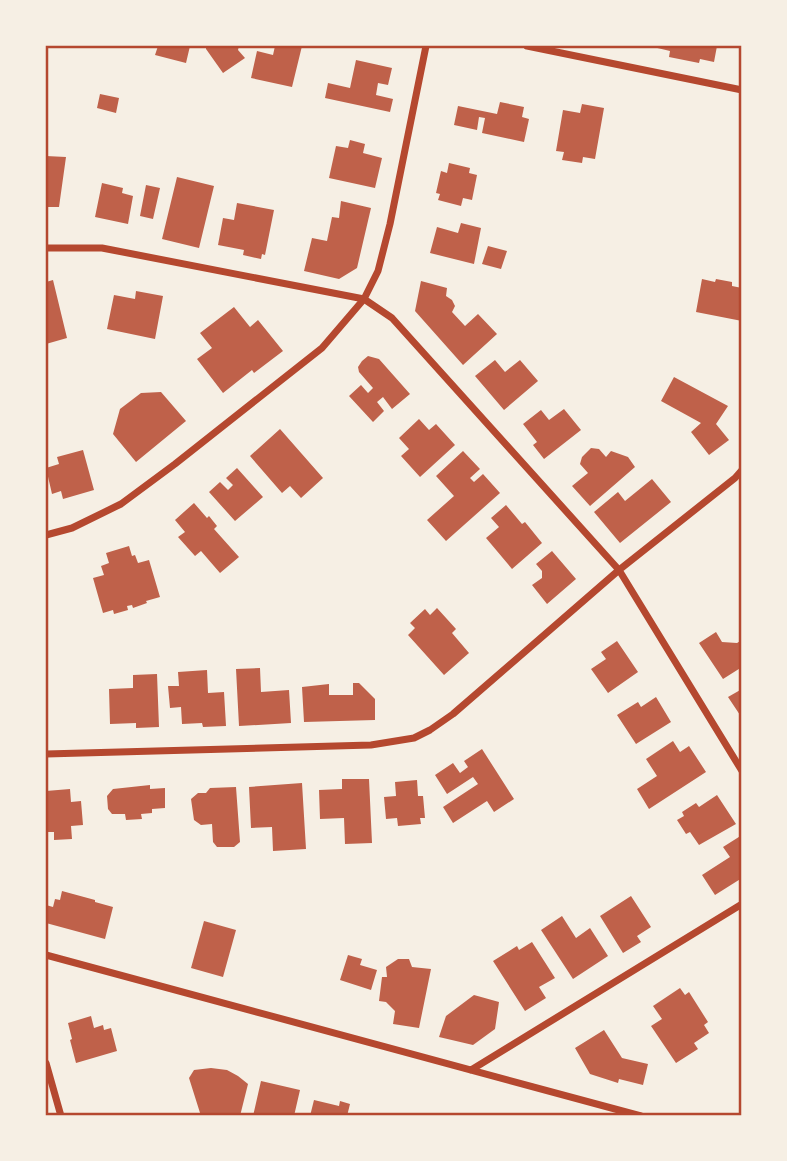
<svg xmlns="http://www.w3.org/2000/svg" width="787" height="1161" font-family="'Source Sans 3',sans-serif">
  <rect width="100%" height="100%" fill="#f6efe4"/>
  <path fill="#bf614a" d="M158,46H190L186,63L155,55Z
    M206,46H239L238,50L245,58L223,73L206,49Z
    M275,46H302L292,87L251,78L257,51L273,55Z
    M649,46H717L714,62L700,59L699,63L669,57L670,51Z
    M356,60L392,68L388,85L378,83L376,95L393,99L390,112L325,98L328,83L350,88Z
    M100,94L119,98L116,113L97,108Z
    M500,102L524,107L522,117L529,119L524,142L482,133L485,118L479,117L477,130L454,125L458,106L497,114Z
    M582,104L604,108L595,159L583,157L582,163L562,160L564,152L556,151L563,110L580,113Z
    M350,140L365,144L363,153L382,158L375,188L329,178L336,146L348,148Z
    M46,156L66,157L59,207H46Z
    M449,163L470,168L469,173L477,175L472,200L463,198L461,206L438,200L440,194L436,193L441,171L447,173Z
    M177,177L214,186L199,248L162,239Z
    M102,183L123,188L122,193L133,196L128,224L95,217Z
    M146,185L160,188L153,219L140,216Z
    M341,201L371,208L357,268L339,279L304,271L312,238L327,241L332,217L339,218Z
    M237,203L274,210L265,255L262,254L261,259L243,255L244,250L218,245L223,218L234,220Z
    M461,223L481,228L474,264L430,253L437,227L458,233Z
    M488,246L507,251L501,269L482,264Z
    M702,279L715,282L716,279L732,282V286L742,288V321L696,312Z
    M53,280L67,338L46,344V282Z
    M421,281L447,288L446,296L452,300L455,306L452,312L465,326L478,314L497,334L463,365L415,311Z
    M136,291L163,296L155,339L107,329L114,295L135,299Z
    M234,307L250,327L258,320L283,351L254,373L252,370L223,393L197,359L212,348L200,333Z
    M368,356L379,359L410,394L392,409L383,397L377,402L384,411L373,422L349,396L361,385L368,393L373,388L359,372L358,367L362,361Z
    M495,360L505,372L520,360L538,381L504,410L475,376Z
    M674,377L728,406L716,424L729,440L709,455L691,432L701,423L661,401Z
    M161,392L186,421L136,462L113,434L120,409L141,393Z
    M564,409L581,430L544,459L533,445L537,442L523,424L541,410L549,420Z
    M419,419L429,430L436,424L455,445L420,477L401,456L409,449L399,438Z
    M280,429L323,478L301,498L290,486L282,493L250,456Z
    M591,448L599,449L606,457L611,451L628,457L635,467L590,506L572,486L588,473L580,464L582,457Z
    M83,450L94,490L63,499L61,491L52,494L46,468L59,464L57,457Z
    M463,451L480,469L470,478L474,482L483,474L500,493L446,541L427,520L454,496L436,476Z
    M237,468L263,497L235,521L209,492L220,482L228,490L233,485L226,478Z
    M652,479L671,502L620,543L594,512L618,492L625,501Z
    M194,503L207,518L209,516L217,526L214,529L239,557L220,573L201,551L195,556L178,537L185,532L175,520Z
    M506,505L522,524L525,522L542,543L512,569L486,538L499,527L491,518Z
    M129,546L132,556L135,555L138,563L149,560L160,597L146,601L147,603L133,608L132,605L127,606L128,610L114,614L113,610L103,613L93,578L104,575L101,566L109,563L106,553Z
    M552,551L576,579L547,604L532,585L542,578V571L536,564Z
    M437,608L456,629L452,633L469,653L444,675L408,635L415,628L410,623L425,609L430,615Z
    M716,632L722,642L737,643L742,640V667L723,679L699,643Z
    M617,641L638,672L608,693L591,669L606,659L601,652Z
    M260,668L261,692L289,690L291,723L239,726L236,669Z
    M207,670L208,693L224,692L226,726L203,727L202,723L182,724L181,707L170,708L168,686H179L178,672Z
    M157,674L159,727L136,728V723L110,724L109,689L133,688V675Z
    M353,683H359L375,699V720L304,722L302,687L329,684V695H353Z
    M742,689V718L728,697Z
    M656,697L671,722L636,744L617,715L638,702L641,707Z
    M673,741L680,752L689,746L706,772L649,809L637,789L657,776L646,759Z
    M482,749L514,799L494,812L487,801L453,823L443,807L478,784L473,777L447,794L435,775L453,763L460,773L468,767L464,761Z
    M342,779H369L372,843L345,844L344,818L320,819L319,790L342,789Z
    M417,780L418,796H423L425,818H420L421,824L398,826L397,818L386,819L384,797L396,796L395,782Z
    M302,783L306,849L273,851L272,827L251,828L249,787Z
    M150,785V789L165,788V808L152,809V813L141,814L142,819L126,820L125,814H112L108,809L107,796L113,789Z
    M236,787L240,842L234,847H217L213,842L212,824L201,825L194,820L191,799L198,793H206L210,788Z
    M70,789L71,802L81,801L83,825L71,826L72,839L54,840V832H46V791Z
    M717,795L736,824L699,845L690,832L686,834L677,820L684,816L682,812L696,803L699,807Z
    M742,835V878L715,895L702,875L730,857L723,847Z
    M62,891L95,900V902L113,907L105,939L46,923V905L53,907L55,899L60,900Z
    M631,896L651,927L637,936L641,942L623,953L600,916Z
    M562,916L576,938L590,928L608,956L573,979L541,930Z
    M204,921L236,930L223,977L191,968Z
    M532,942L555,978L539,987L546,998L525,1011L493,961L517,946L519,950Z
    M348,955L362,959L360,965L377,970L371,990L340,980Z
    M398,959H409L412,967L431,969L419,1028L393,1024L395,1011L386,1002L379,1001L382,977H387L386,967Z
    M680,988L685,995L689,992L708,1022L704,1025L709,1033L694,1043L698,1049L676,1063L651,1026L662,1019L653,1006Z
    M474,995L499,1002L495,1029L473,1045L439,1037L446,1016Z
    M91,1016L94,1028L103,1025L104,1030L111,1028L117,1051L76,1063L70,1040L72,1039L68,1023Z
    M604,1030L622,1058L648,1064L643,1085L619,1079L618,1083L590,1074L575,1048Z
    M211,1068L227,1070L238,1076L248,1084L240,1116H201L189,1078L194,1070Z
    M261,1081L300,1090L294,1116H253Z
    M314,1100L339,1106L340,1101L350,1104L347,1116H310Z"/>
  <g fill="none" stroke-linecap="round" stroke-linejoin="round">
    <path stroke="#b5482f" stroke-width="7" d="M527,46L742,90
      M46,248H102L364,299L392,318L619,570L742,771
      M46,535L72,528L121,504L175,464L322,348L364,299L378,271L390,224L426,46
      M46,754L371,745L414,738L430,730L453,714L619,570L735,478L742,470
      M46,955L641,1116
      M46,1063L61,1116
      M471,1070L742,904"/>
  </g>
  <rect width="787" height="1161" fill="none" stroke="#f6efe4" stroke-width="94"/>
  <rect x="47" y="47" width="693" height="1067" fill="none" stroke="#b5482f" stroke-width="2.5"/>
</svg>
